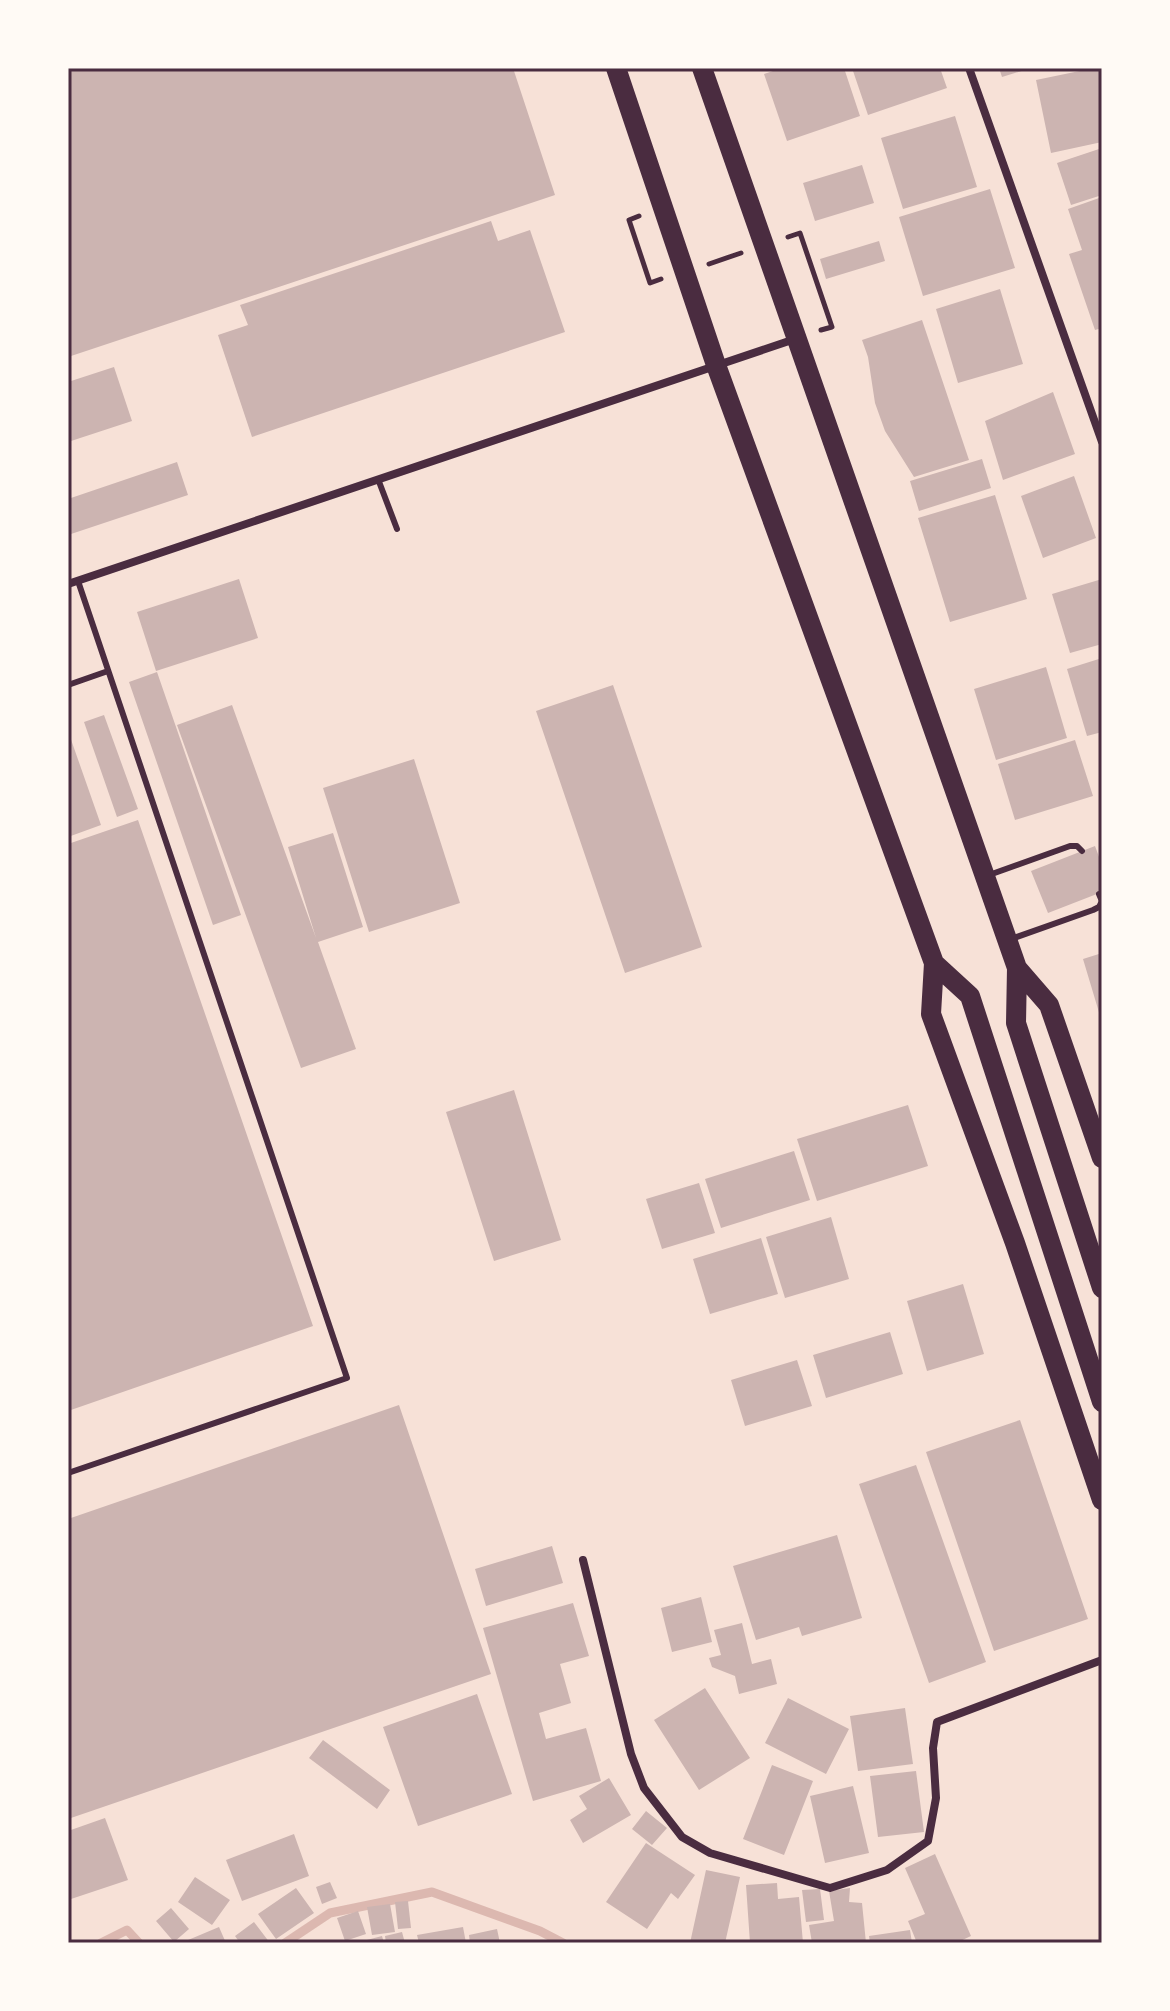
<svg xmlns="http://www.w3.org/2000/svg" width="1170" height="2011" font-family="Barlow,sans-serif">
  <rect width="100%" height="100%" fill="#f7e1d7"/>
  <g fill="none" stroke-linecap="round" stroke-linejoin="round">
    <path stroke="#dcb8b0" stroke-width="9" d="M101,1943L127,1930L139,1943
      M285,1943L330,1913L432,1892L540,1931L563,1943"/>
  </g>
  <path fill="#ccb4b1" d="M68,68H513L555,195L68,357Z
    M782,68H844L860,116L787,141L764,74Z
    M852,68H940L947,88L868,115Z
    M999,68H1028V69L1002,77Z
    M1094,68H1102V142L1051,153L1036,80Z
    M955,116L977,187L903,209L881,138Z
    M1102,148V195L1071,205L1057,163Z
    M862,165L874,203L815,221L803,183Z
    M990,189L1015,268L923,296L899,217Z
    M1102,197V328L1095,330L1069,254L1082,250L1068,209Z
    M491,221L498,241L530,230L565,332L252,437L218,335L248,325L240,305Z
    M879,241L885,261L826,279L820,259Z
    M1000,289L1023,364L958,383L936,309Z
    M922,320L969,460L914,477L885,431L875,403L868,357L862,340Z
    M114,367L132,421L68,442V382Z
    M1053,392L1075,454L1003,480L985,421Z
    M982,459L991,488L919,511L910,481Z
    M177,462L188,495L68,535V499Z
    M1074,476L1096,538L1043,558L1021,496Z
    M995,495L1027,599L950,622L918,518Z
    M239,579L258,638L156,671L137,612Z
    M1102,579V644L1070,653L1052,594Z
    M1102,658V732L1087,736L1067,669Z
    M1046,667L1067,738L996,760L974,689Z
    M157,672L241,915L213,925L129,682Z
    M613,685L702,947L625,973L536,711Z
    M232,705L316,938L288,847L333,833L363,927L318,942L356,1049L301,1068L177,725Z
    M104,715L138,809L117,817L84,722Z
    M68,731L101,825L68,837Z
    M1075,740L1093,796L1015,820L998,764Z
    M414,759L460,903L369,932L323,788Z
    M138,820L313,1326L68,1411V844Z
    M1095,846L1102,865V892L1048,913L1031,871Z
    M1102,953V1018L1101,1019L1083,959Z
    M514,1090L561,1240L494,1261L446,1112Z
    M908,1105L928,1166L817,1201L797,1139Z
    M794,1151L810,1200L721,1228L705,1179Z
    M699,1183L715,1233L662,1249L646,1199Z
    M831,1217L849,1279L785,1298L766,1237Z
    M761,1238L778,1294L710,1314L693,1259Z
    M963,1284L984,1354L927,1371L907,1301Z
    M890,1332L903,1374L826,1398L813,1355Z
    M797,1360L812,1406L745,1426L731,1380Z
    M399,1405L491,1674L68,1819V1519Z
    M1020,1420L1088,1619L994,1651L926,1452Z
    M916,1465L986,1662L929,1683L859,1484Z
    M837,1535L862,1618L802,1636L799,1627L756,1640L733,1566Z
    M552,1546L563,1583L486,1606L475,1569Z
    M701,1597L712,1642L672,1652L661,1608Z
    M573,1603L589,1656L560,1664L571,1703L539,1713L546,1739L586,1728L601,1781L533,1801L483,1628Z
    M742,1623L752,1664L771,1659L777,1684L739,1694L735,1676L712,1667L709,1658L721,1655L714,1630Z
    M705,1688L750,1758L699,1790L654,1720Z
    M477,1694L512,1794L418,1826L383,1727Z
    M788,1698L849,1729L826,1774L765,1743Z
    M905,1708L913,1764L858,1771L850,1716Z
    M323,1740L390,1790L377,1809L309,1758Z
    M772,1765L813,1781L784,1855L743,1839Z
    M916,1771L924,1832L878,1837L870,1776Z
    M609,1778L631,1815L583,1843L570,1820L587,1809L579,1796Z
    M853,1786L869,1853L825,1863L810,1796Z
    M646,1811L667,1828L652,1845L632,1829Z
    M105,1818L128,1880L68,1900V1831Z
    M294,1834L309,1876L242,1901L226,1860Z
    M646,1843L695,1875L678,1899L671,1893L647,1929L606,1902Z
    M935,1854L971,1936L956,1943H917L908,1921L925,1914L905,1868Z
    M706,1870L740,1877L725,1943H690Z
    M195,1877L230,1900L212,1925L178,1902Z
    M330,1882L337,1898L322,1904L316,1887Z
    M777,1883L778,1899L799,1897L803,1943H750L746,1885Z
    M296,1888L314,1913L276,1939L258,1914Z
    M850,1888L849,1902L862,1903L866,1943H812L809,1925L834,1921L829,1891Z
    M820,1889L824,1920L806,1922L802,1890Z
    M408,1901L411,1928L398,1929L395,1902Z
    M390,1904L395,1932L372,1935L367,1907Z
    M171,1908L189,1929L174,1942L156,1921Z
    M358,1911L366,1934L345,1941L337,1918Z
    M254,1922L270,1943H240L235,1936Z
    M219,1927L226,1943H181Z
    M463,1927L466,1943H419L417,1935Z
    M497,1929L500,1943H470L469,1935Z
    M910,1930L912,1943H870L869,1936Z
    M402,1932L405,1943H386L385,1936Z
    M382,1936L384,1943H360L359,1942Z"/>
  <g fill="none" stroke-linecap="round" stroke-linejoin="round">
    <path stroke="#4a2c40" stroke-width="5" d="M639,216L629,220L650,283L661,279
      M788,237L800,233L832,327L821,330
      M709,264L741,253"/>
    <path stroke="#4a2c40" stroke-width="6" d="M378,479L397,529
      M68,685L108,671
      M989,875L1070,846H1077L1082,851
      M1011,939L1093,910L1099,907L1102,901L1099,894
      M68,1473L347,1378L78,581"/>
    <path stroke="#4a2c40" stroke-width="8" d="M969,68L1102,442
      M68,584L795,339
      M583,1560L631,1754L644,1788L682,1837L710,1853L830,1888L887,1870L928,1841L936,1798L933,1748L937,1722L1102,1660"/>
    <path stroke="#4a2c40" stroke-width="20" d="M616,68L716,365L934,963L931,1014L1015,1243L1102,1500
      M702,68L1017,968L1049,1005L1102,1158
      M934,963L970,996L1102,1402
      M1017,968L1016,1023L1102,1288"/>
  </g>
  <rect width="1170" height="2011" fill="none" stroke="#fffaf5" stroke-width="140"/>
  <rect x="70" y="70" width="1030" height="1871" fill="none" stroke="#4a2c40" stroke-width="3"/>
</svg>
